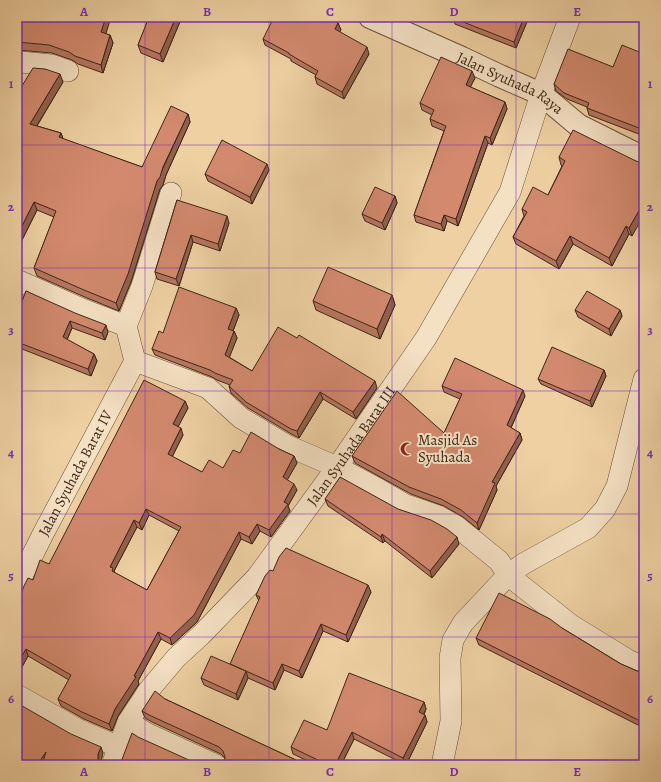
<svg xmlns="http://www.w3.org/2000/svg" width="661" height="782" font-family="Alegreya,serif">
  <rect width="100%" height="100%" fill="#eed0a2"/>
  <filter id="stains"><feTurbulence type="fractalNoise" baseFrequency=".005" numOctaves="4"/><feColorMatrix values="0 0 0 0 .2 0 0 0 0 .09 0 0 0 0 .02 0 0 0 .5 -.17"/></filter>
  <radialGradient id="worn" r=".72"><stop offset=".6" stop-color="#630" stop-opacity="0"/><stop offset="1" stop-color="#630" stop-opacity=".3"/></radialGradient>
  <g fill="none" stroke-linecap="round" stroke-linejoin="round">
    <g stroke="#6a5039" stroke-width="22">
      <g id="minor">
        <path d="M17,61L21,62L51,65L68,71"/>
        <path d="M17,280L82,309L126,326"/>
        <path d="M135,361L208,388L241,418L288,446L337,467L380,490L406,505L438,516L456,526L499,561L508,575L571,625L628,660L644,667"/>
        <path id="s1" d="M17,586L43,534L135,361L126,326L142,286L171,193"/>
        <path d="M17,695L79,730L119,747"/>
        <path d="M128,722L146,733L216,765"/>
        <path id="s2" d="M112,765L128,722L149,690L176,658L201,635L257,577L337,467L426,338L510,192L541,94L570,17"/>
        <path d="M442,765L451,721L450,658L453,640L463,623L508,575L523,564L588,528L605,509L617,486L644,379"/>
      </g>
    </g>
    <g stroke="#6a5039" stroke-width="24">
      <g id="tertiary">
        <path id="s3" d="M370,17L462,58L500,76L541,94L578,125L644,158"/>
      </g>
    </g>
    <use href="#minor" stroke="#f4e0c3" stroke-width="21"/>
    <use href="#tertiary" stroke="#f4e0c3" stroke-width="22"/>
  </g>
  <path fill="#b5765f" stroke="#3e2616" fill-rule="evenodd" d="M17,17L110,35L113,43L103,73L78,64L72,60L52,53L17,50Z
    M146,17H182L163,62L141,53L138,45L149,18Z
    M529,17L516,48L455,24L453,18Z
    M338,23L341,30L339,32L369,54L344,99L317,84L315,77L316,75L291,61V59L265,45L263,39Z
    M644,54V136L589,115L587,108V107L567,99L556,91L554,84L613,67Z
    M475,78L470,87L505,102L507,109L492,145L488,143L458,226L447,221L444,231L416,222L414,215L444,131L432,126L430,119L432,115L422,110L420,103Z
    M63,82L37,126L61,133L63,139L142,167L188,114L190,122L166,175L163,185L160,189L131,282L119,311L87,298L37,276L34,268L54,217L37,210L17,250V94Z
    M559,157L636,161L632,236L629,234L612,266L573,244L559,269L516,244L513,237L524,216L522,209L548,195L562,166L561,165Z
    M269,170L252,204L208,181L205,174Z
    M395,196L397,203L385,230L365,221L362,214Z
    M177,200L229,223L220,251L193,242L179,286L157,279L155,272Z
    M26,291L108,332L105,340L72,328L67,340L94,354L97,361L91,376L17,347V314Z
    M392,295L395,305L380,339L316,310L313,301Z
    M236,308L239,315L233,331H234L237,338L229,357L252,371L377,388L356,419L323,399L299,438L293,435L248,408L231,393L229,386L230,385L217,380L212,377L155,355L152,349L163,333Z
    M575,310H620L622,316L611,336L578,317Z
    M604,370L606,376L592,407L541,384L538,379Z
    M442,386L525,396L511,428L520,433L522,440L496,486L497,490L479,530L463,517L444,506L411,494L355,463L352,456L444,433L460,399L444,392Z
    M185,401L188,408L178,426L183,435L172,457L202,472L223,468L240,453L279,449L294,456L297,463L287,480L297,490L288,506L290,511L271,537L260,531L252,544L241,539L197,622L172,645L161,639L138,681L139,684L118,716L112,731L84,719L61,706L58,699L69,680L28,656L17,676V609L20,603L19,599L33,580L49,564ZM149,515L179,531L147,590L115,573L114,571L137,527L142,530Z
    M325,499L459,544L432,578L385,541L383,543L328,506Z
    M273,571L371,592L348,642L323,631L302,678L284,670L275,690L248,678L238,700L204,685L201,678L230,665L259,601L256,595Z
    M562,628L621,664L637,671L644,672V728L479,645L476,638Z
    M165,699L296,760L298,765H223L224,763L225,758L221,754L152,722L145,718L142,711Z
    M424,702L426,709L424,715H425L427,722L406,765L354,739L341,765H316L293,754L291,747L327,730Z"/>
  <path fill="#93604d" stroke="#3e2616" d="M106,17H111L104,40L101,32Z
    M176,17H182L163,62L160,54Z
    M524,17H529L516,48L514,42Z
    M338,23L341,30L337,36L335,29Z
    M110,35L113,43L103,73L101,65Z
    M367,47L369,54L344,99L342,92Z
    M472,71L475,78L468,92L466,85Z
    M60,74L63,82L33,132L30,124Z
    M505,102L507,109L492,145L490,138Z
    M188,114L190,122L166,175L163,185L160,189L131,282L119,311L116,303L157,181Z
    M61,133L64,141L59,137Z
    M485,136L488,143L458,226L456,219Z
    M267,164L269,170L252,204L250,197Z
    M395,196L397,203L385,230L382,223Z
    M34,202L37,210L17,250V236Z
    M644,202V215L632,236L629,228Z
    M444,215L447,221L444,231L441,224Z
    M227,216L229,223L220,251L218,244Z
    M626,226L629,234L612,266L609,258Z
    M191,235L193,242L179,286L176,279Z
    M570,236L573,244L559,269L556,261Z
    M392,295L395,305L380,339L377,329Z
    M236,308L239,315L231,336L228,329Z
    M620,310L622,316L611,336L609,329Z
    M70,321L72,328L65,344L63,337Z
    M106,325L108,332L105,340L102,333Z
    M234,331L237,338L228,361L225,355Z
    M94,354L97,361L91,376L88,369Z
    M604,370L606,376L592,407L590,401Z
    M375,381L377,388L356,419L353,412Z
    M523,390L525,396L509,432L507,425Z
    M320,392L323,399L299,438L297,431Z
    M185,401L188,408L176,431L173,424Z
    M181,428L183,435L170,461L168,454Z
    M520,433L522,440L496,486L497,490L479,530L477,523L492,482Z
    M294,456L297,463L285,484L283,477Z
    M294,484L297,490L288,506L290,511L271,537L269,530Z
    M146,509L149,515L142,530L139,523Z
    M134,520L137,527L114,571L116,575L115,578L110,567Z
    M257,524L260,531L252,544L249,537Z
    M239,532L241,539L197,622L172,645L170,638Z
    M382,534L385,541L383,543L381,537Z
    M457,537L459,544L432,578L430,571Z
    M368,585L371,592L348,642L346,635Z
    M321,624L323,631L302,678L299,671Z
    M158,632L161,639L138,681L139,684L118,716L112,731L109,724L115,709L134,676Z
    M26,649L28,656L17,676V664Z
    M282,664L284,670L275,690L273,683Z
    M246,671L248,678L238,700L236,694Z
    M424,702L426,709L421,719L419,712Z
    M425,715L427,722L406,765L403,758Z
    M352,732L354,739L341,765H335Z
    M101,747L103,753L100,765H99L98,760V754Z
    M46,752L44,765H37Z
    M296,760L298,765H294Z"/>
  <path fill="#d2896e" stroke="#3e2616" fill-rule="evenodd" d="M17,17H106L101,32L110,35L101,65L75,56L69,52L49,45L17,42Z
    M149,17H176L160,54L138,45Z
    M274,17H329L338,23L335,29L367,47L342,92L315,77L318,71L289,54V53L263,39Z
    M453,17H524L514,42L453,18Z
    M622,45L644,54V130L587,108L589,103L564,93L554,84L568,49L613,67Z
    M441,57L472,71L466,85L505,102L490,138L485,136L456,219L444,215L441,224L414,215L446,126L430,119L434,110L420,103Z
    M33,68L45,69L60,74L30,124L61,133L59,137L142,167L171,106L188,114L163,167L160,177L157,181L128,274L116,303L84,290L34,268L56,211L34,202L17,236V94Z
    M573,130L636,161L639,162L644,165V202L629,228L626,226L609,258L570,236L556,261L513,237L527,212L522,209L533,187L548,195L565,161L559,157Z
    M222,140L267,164L250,197L205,174Z
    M375,187L395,196L382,223L362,214Z
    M177,200L227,216L218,244L191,235L176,279L155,272Z
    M328,267L392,295L377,329L313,301Z
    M179,287L236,308L228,329L234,331L225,355L252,371L278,327L297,338L299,335L375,381L353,412L320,392L297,431L291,429L246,402L229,386L233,380L215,373L210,370L152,349L159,331L163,333Z
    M26,291L75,313L106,325L102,333L70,321L63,337L94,354L88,369L17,342V314Z
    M587,291L620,310L609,329L575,310Z
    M552,347L604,370L590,401L538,379Z
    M455,358L523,390L507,425L520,433L492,482L495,483L477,523L461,510L441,499L409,487L352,456L397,391L444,433L462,394L442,386Z
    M144,380L185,401L173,424L181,428L168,454L202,472L209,460L223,468L233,450L240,453L251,432L279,449L294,456L283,477L294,484L284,502L288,504L269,530L257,524L249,537L239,532L194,615L170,638L158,632L134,676L136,677L115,709L109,724L82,712L58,699L71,675L26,649L17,664V609L22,600L19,599L24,586L28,578L33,580L40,560L49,564ZM146,509L181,527L147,590L112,571L113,568L110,567L134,520L139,523Z
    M340,477L398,509L431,520L447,529L457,537L430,571L382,534L381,537L325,499Z
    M286,548L368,585L346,635L321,624L299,671L282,664L273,683L230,664L260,597L256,595L265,576L270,570L273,571L279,557Z
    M499,593L550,619L562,628L621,664L637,671L644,672V723L476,638Z
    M211,656L246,671L236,694L201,678Z
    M349,673L424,702L419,712L425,715L403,758L352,732L335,765H328L291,747L304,720L327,730Z
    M155,691L165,699L296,760L294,765H223L224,763L225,757L223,751L219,747L149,715L142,711Z
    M17,703L71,734L101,747L98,754V760L100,765H42L46,752L37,765H17Z
    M132,733L138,737L200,765H119L121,762Z"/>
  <path fill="none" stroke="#7b2cbf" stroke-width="1" stroke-opacity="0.55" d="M145,17V765M269,17V765M392,17V765M516,17V765M17,145H644M17,268H644M17,391H644M17,514H644M17,637H644"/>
  <defs>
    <g id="mosque-bare" transform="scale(1.08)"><path d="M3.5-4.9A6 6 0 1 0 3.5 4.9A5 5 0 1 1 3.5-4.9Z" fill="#8f2418" stroke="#f4e0c3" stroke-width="2.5" paint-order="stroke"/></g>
  </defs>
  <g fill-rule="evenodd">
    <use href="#mosque-bare" x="407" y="449"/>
  </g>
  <g text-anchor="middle" stroke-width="4" stroke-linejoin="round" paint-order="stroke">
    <g font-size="15" fill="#3e2616" stroke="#f4e0c3">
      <text dy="5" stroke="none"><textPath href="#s3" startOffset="155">Jalan Syuhada Raya</textPath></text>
      <text dy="5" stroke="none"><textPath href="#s2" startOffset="402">Jalan Syuhada Barat III</textPath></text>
      <text dy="5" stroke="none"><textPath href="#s1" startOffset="127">Jalan Syuhada Barat IV</textPath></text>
    </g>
    <g font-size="15" fill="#3e2616" stroke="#f4e0c3" text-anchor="start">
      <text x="418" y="445">Masjid As<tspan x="418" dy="17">Syuhada</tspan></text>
    </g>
  </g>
  <rect width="661" height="782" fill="none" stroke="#eed0a2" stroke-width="44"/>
  <rect x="22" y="22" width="617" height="738" fill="none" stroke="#7b2cbf" stroke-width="1.5"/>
  <g font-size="13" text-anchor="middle" font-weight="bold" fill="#7b2cbf">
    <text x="84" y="16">A</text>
    <text x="207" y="16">B</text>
    <text x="330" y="16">C</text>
    <text x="454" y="16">D</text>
    <text x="577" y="16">E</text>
    <text x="11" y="88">1</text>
    <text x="650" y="88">1</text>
    <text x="11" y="211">2</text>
    <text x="650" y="211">2</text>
    <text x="11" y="334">3</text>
    <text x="650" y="334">3</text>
    <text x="11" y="457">4</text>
    <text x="650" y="457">4</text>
    <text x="11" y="580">5</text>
    <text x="650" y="580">5</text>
    <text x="11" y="703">6</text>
    <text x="650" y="703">6</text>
    <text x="84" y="776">A</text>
    <text x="207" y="776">B</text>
    <text x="330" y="776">C</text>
    <text x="454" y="776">D</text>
    <text x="577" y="776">E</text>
  </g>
  <rect width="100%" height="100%" filter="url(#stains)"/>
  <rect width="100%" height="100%" fill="url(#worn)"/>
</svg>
